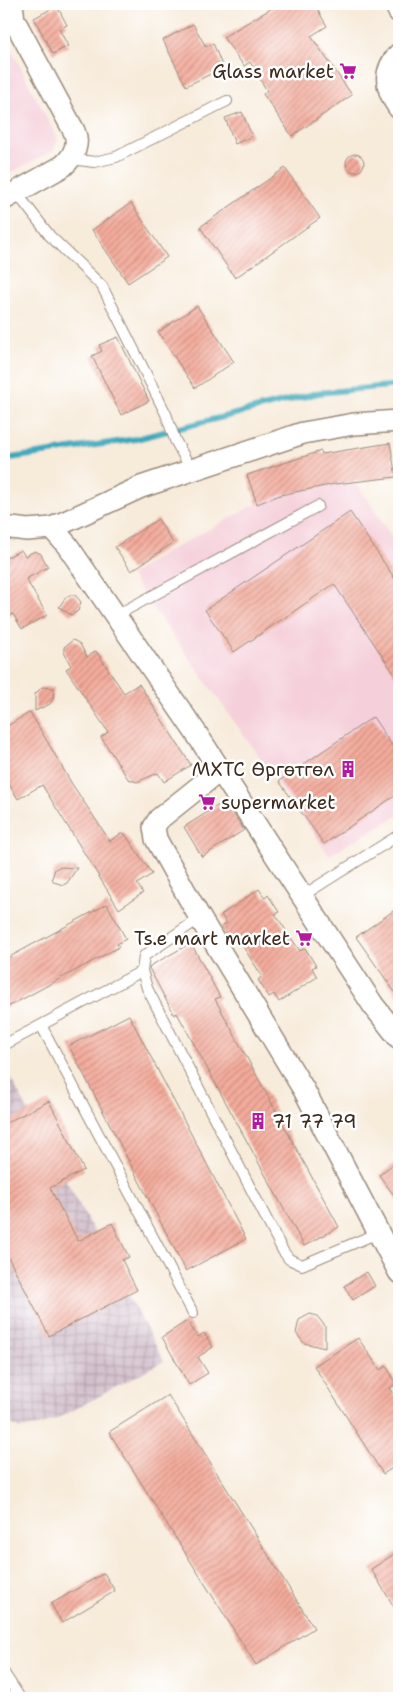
<svg xmlns="http://www.w3.org/2000/svg" width="403" height="1702" font-family="'Shantell Sans',sans-serif">
  <defs>
    <pattern id="industrial-grid" width="8" height="8" patternUnits="userSpaceOnUse" patternTransform="scale(1.25)"><rect width="8" height="8" fill="#d1bdcb"/><path d="M0 4h8M4 0v8" fill="none" stroke="#ab9aa4"/></pattern>
    <pattern id="building-hatch" width="6" height="6" patternUnits="userSpaceOnUse" patternTransform="scale(1.25)"><rect width="6" height="6" fill="#f4ac9c"/><path d="M-1 1l2-2M0 6l6-6M5 7l2-2" fill="none" stroke="#c78c7f"/></pattern>
  </defs>
  <rect width="100%" height="100%" fill="#fff"/>
  <filter id="ink" filterUnits="userSpaceOnUse"><feTurbulence type="fractalNoise" baseFrequency=".02" numOctaves="2"/><feDisplacementMap in="SourceGraphic" scale="10" xChannelSelector="R" yChannelSelector="G"/><feConvolveMatrix kernelMatrix="1 2 1 2 8 2 1 2 1" color-interpolation-filters="sRGB"/></filter>
  <filter id="wash" filterUnits="userSpaceOnUse"><feTurbulence type="fractalNoise" baseFrequency=".0096" numOctaves="4" result="noise"/><feDisplacementMap in="SourceGraphic" scale="20" xChannelSelector="R" yChannelSelector="G"/><feGaussianBlur stdDeviation="1.12" result="paint"/><feColorMatrix in="noise" values="0 0 0 0 0 0 0 0 0 0 0 0 0 0 0 0 0 1.4 0 .05"/><feComposite in="paint" operator="in"/></filter>
  <g filter="url(#wash)">
    <rect width="100%" height="100%" fill="#f7ebda"/>
    <path fill="#f5cfda" d="M4,36L58,139L54,150L4,176Z
      M333,482L358,485L399,548V815L329,855L130,575L168,551L277,493Z"/>
    <path fill="url(#industrial-grid)" d="M4,1066L164,1361L61,1417L42,1425L20,1429L4,1421Z"/>
    <g fill="none" stroke-linecap="round" stroke-linejoin="round">
      <path stroke="#3da9bc" stroke-width="6" d="M4,459L136,439L318,393L399,385"/>
    </g>
    <g id="blocks">
      <path fill="url(#building-hatch)" d="M279,4H314L327,26L311,36L352,95L292,136L263,94L267,91L250,62L244,66L223,37Z
        M57,6L67,25L59,29L68,46L53,54L34,18Z
        M193,24L206,47L213,43L223,68L186,86L163,40Z
        M242,112L252,136L235,144L225,118Z
        M346 163a9 9 0 1 1 18 0a9 9 0 1 1-18 0Z
        M285,168L320,218L235,278L200,227Z
        M131,203L167,257L128,283L92,230Z
        M197,306L234,362L195,388L158,332Z
        M118,337L149,401L121,415L92,356L102,351L99,345Z
        M390,443L396,477L335,484L280,495L257,504L247,475L321,451L322,454Z
        M350,512L399,585V681L334,584L234,652L205,610Z
        M158,519L173,543L131,571L115,547Z
        M21,550L25,556L35,551L41,554L48,567L26,579L47,615L22,629L13,614L4,620V559Z
        M70,595H75L81,602L78,611L71,615L59,607L66,597Z
        M73,640L80,644L87,657L96,651L124,693L139,684L191,765L164,782L158,773L137,782L128,779L101,737L108,732L66,669L71,666L64,652V647Z
        M42,687L54,688L53,699L50,704L35,711V694Z
        M30,712L72,784L110,841L122,833L125,834L152,874L137,884L143,893L119,909L42,785L18,799L4,776V728Z
        M373,717L399,756V793L324,844L279,781Z
        M225,801L244,830L202,857L184,827Z
        M59,867L77,868L67,883L63,885L54,882L52,878L55,869Z
        M259,889L265,898L268,895L279,912L275,914L300,951L305,948L316,966L312,968L317,977L279,1002L274,994L269,997L258,980L262,976L238,939L232,943L221,927L227,923L221,915Z
        M107,904L126,939L117,944L119,947L4,1009V960Z
        M399,907V998L356,937Z
        M191,943L220,997L215,999L339,1227L304,1246L177,1013L174,1015L149,968L150,966Z
        M129,1015L246,1239L186,1271L69,1046Z
        M49,1101L84,1170L50,1188L78,1241L112,1223L129,1257L122,1260L137,1290L49,1336L4,1249V1124Z
        M399,1160V1202L379,1175Z
        M367,1272L375,1286L353,1300L344,1286Z
        M310,1314L317,1316L325,1326V1348L304,1343L296,1333L299,1320Z
        M187,1321L198,1337L204,1333L213,1347L198,1357L208,1373L189,1385L162,1337Z
        M358,1338L380,1370L386,1366L397,1384L390,1388L399,1401V1464L383,1474L314,1366Z
        M168,1395L314,1628L256,1665L109,1432Z
        M399,1551V1615L371,1569Z
        M104,1573L115,1591L62,1623L51,1604Z"/>
    </g>
  </g>
  <g filter="url(#ink)">
    <use href="#blocks" fill-opacity="0" stroke="#998a7c" stroke-width="1"/>
    <g fill="none" stroke-linecap="round" stroke-linejoin="round">
      <g stroke="#998a7c" stroke-width="12">
        <path id="lane" d="M71,159L94,162L116,157L227,101
          M16,192L50,236L102,286L166,414L175,440L192,471
          M115,616L318,506
          M302,896L399,835
          M200,918L144,956L142,971L147,988L283,1251L289,1259L302,1265L378,1233
          M41,1025L193,1313
          M4,1045L142,971
          M4,1673L20,1698"/>
      </g>
      <g stroke="#998a7c" stroke-width="24">
        <path id="street" d="M395,4L399,12
          M399,54C382,72 386,90 399,108
          M4,199L63,166C74,156 80,144 74,131L14,20L12,4
          M4,527L27,530L52,528L67,545L196,733L373,1005L399,1038
          M52,528L141,487L303,433L354,424L399,421
          M219,771L159,819L154,827L156,839L200,918L304,1090L399,1272"/>
      </g>
      <use href="#lane" stroke="#fff" stroke-width="10"/>
      <use href="#street" stroke="#fff" stroke-width="21"/>
    </g>
  </g>
  <defs>
    <g id="supermarket-bare" transform="scale(1.35)"><path d="M-6-5.5h2.5l.6 2H6L4.5 2H-2.5L-4.4-4H-6ZM-1.5 3.2a1.3 1.3 0 1 0 .1 0ZM3 3.2a1.3 1.3 0 1 0 .1 0Z" fill="#b5179e" stroke="#fff" stroke-width="2.5" paint-order="stroke"/></g>
    <g id="building-bare" transform="scale(1.35)"><path d="M-4-6H4V6H1V3H-1V6H-4ZM-2.5-4.3h1.7v1.8h-1.7ZM.8-4.3h1.7v1.8H.8ZM-2.5-1h1.7V.8h-1.7ZM.8-1h1.7V.8H.8Z" fill="#b5179e" stroke="#fff" stroke-width="2.5" paint-order="stroke"/></g>
  </defs>
  <g fill-rule="evenodd">
    <use href="#supermarket-bare" x="348" y="71"/>
    <use href="#building-bare" x="348" y="769"/>
    <use href="#supermarket-bare" x="207" y="802"/>
    <use href="#supermarket-bare" x="304" y="938"/>
    <use href="#building-bare" x="258" y="1121"/>
  </g>
  <g text-anchor="middle" stroke-width="5" stroke-linejoin="round" paint-order="stroke">
    <g font-size="19" fill="#3b2a1e" stroke="#fff" text-anchor="end">
      <text x="334" y="78">Glass market</text>
      <text x="334" y="776">МХТС Өргөтгөл</text>
      <text x="221" y="809" text-anchor="start">supermarket</text>
      <text x="290" y="945">Ts.e mart market</text>
      <text x="272" y="1128" text-anchor="start">71 77 79</text>
    </g>
  </g>
  <rect width="403" height="1702" fill="none" stroke="#fff" stroke-width="20"/>
</svg>
